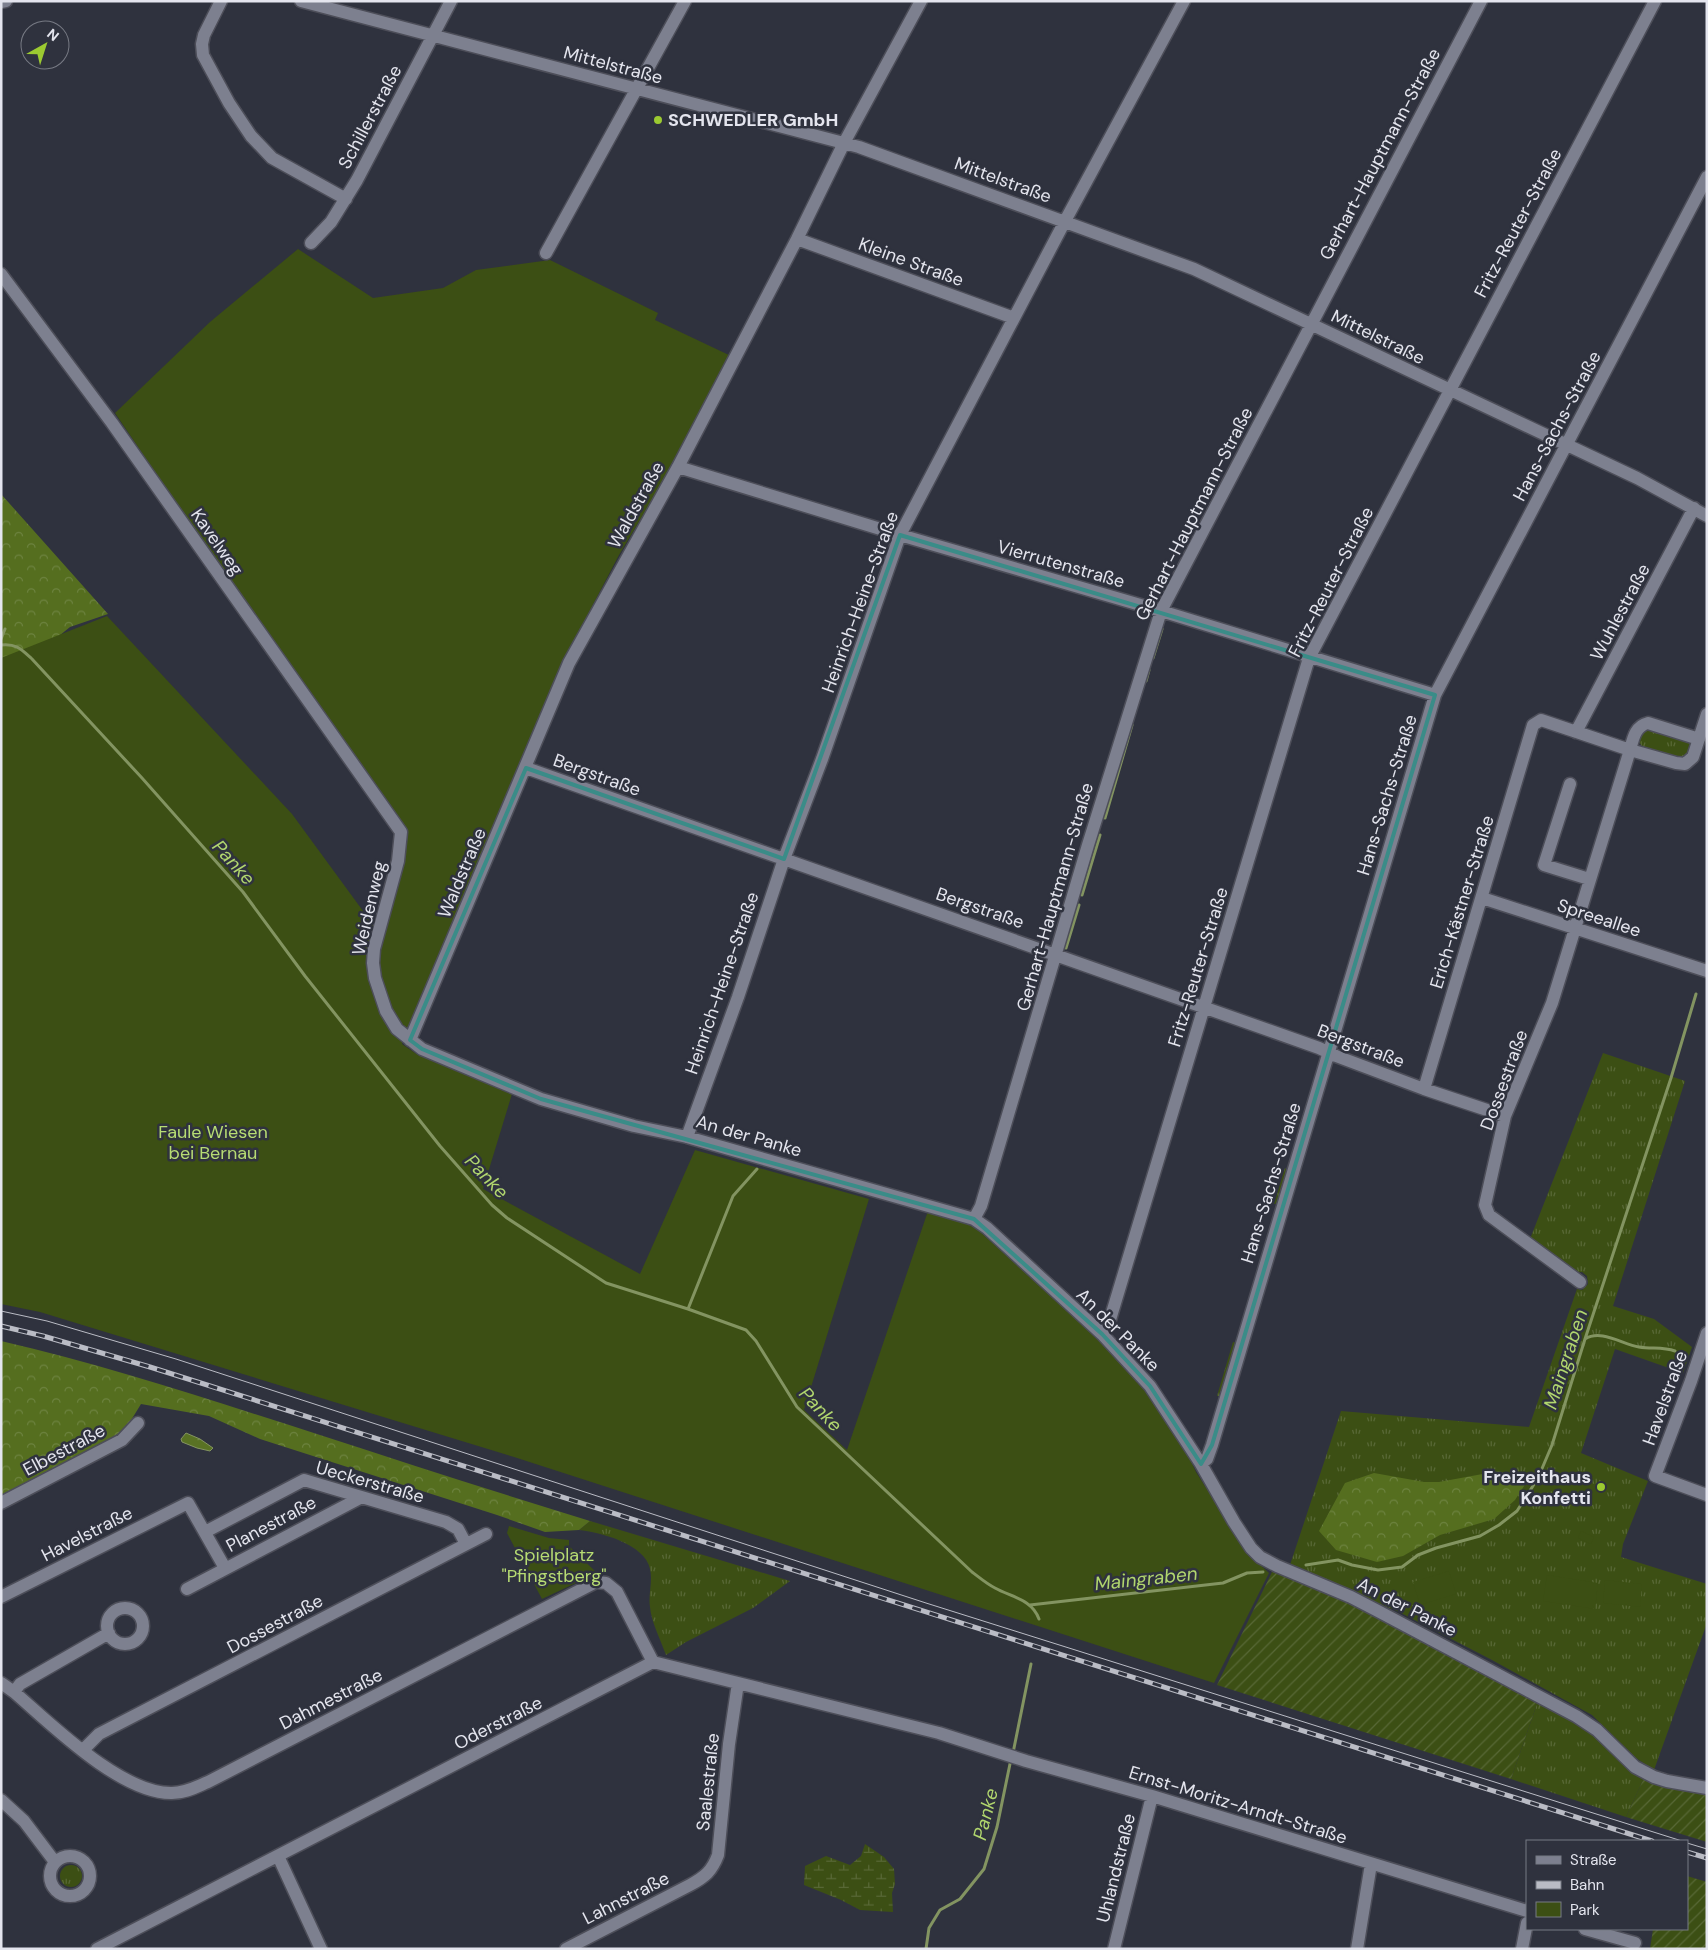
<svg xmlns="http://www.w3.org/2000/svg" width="1708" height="1950" font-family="'DM Sans',sans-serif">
  <defs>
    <pattern id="grass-tufts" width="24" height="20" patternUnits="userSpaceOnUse" patternTransform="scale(1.25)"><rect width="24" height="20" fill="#3c4f14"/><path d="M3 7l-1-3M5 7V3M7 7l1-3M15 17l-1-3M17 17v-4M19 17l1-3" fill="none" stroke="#586836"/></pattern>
    <pattern id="forest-crowns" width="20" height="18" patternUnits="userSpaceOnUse" patternTransform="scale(1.25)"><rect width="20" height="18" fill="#556e1f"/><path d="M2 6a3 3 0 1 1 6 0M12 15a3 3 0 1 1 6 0" fill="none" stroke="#6d8340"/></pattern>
    <pattern id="wetland-marsh" width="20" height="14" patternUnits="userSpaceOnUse" patternTransform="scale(1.25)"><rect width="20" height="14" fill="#3c4f14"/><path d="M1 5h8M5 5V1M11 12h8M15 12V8" fill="none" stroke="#586836"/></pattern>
    <pattern id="garden-furrows" width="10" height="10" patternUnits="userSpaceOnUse" patternTransform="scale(1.25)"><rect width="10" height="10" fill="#3c4f14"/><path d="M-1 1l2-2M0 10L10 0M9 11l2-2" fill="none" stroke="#586836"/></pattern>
    <pattern id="water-ripples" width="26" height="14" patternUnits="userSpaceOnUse" patternTransform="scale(1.25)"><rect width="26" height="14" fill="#597224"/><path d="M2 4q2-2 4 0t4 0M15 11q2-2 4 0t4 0" fill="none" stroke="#798d4f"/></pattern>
  </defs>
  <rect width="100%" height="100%" fill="#2f323e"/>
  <path fill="url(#grass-tufts)" d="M1648,728L1685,737L1691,743L1687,755L1681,758L1644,750L1638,740L1639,735Z
    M1603,1053L1685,1081L1613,1306L1654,1319L1692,1347L1683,1373L1615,1349L1581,1453L1648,1481L1623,1544L1621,1557L1707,1584V1623L1654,1770L1636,1758L1592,1715L1492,1660L1399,1612L1290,1565L1341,1411L1529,1427L1577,1289L1582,1290L1588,1284L1587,1276L1582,1272L1573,1273L1530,1239Z
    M1285,1168L1288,1171L1279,1203L1274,1204Z
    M1233,1342L1237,1343L1221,1396H1217Z
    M590,1521L790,1581L753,1608L686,1642L666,1655C661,1641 651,1621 650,1607C648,1595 653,1581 650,1569C645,1544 600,1532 579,1530Z
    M1538,1701L1596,1735L1644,1778L1626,1817L1511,1779Z
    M60 1876a11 11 0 1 1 22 0a11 11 0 1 1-22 0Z"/>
  <path fill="url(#forest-crowns)" d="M1,494L108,614L70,627L33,657L1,719Z
    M1,1341C109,1366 214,1401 320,1435C409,1464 499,1493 590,1521L579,1530L545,1532L497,1515L260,1439L209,1416L141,1404L122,1435L1,1495Z
    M1499,1471L1528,1480L1515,1500L1494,1519L1440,1535L1403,1556L1377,1562L1336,1550L1319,1531L1345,1483L1374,1473L1424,1482H1439Z"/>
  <path fill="url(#wetland-marsh)" d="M865,1844L884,1857L894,1869L895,1884L892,1893L893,1912L860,1910L841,1900L804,1885L805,1866L826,1856L850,1865L861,1856Z"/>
  <path fill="#3c4f14" d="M298,249L373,298L443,288L476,270L550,260L658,313L655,320L731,356L673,465L619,555L564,660L402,1044L418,1055L512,1094L483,1189L640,1274L695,1150L869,1199L804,1410L847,1450L928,1211L962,1221L978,1230L1102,1341L1143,1388L1189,1457L1196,1472L1247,1552L1269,1573L1214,1683L514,1457L40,1312L1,1304V658L107,616L292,814L374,926L384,930L404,860V832L263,632L115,413L210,322Z
    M509,1526L549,1538L569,1540V1546L597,1573L542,1599L507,1533Z
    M1581,1531L1594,1537L1591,1544L1578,1538Z
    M1449,1571L1456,1594L1420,1605L1413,1582Z
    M1547,1575L1598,1583L1595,1609L1543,1601Z
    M1605,1580L1642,1584L1640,1607L1603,1603Z"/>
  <path fill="url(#garden-furrows)" d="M1275,1571L1338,1597L1538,1701L1511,1779L1217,1685L1272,1572Z
    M1644,1778L1707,1790V1842L1626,1817Z
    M1687,1876L1707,1882V1949H1650L1653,1929H1687Z"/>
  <path fill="url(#water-ripples)" stroke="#839461" d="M186,1433L200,1439L213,1448L210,1451L197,1448L182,1442L181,1439Z"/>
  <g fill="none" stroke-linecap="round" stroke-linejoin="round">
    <path stroke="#839461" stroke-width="3" d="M1,639L5,629
      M1,645C16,643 22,650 32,659L142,778L243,892L305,976L440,1146L492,1205L507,1218L606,1283L688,1309L746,1330L756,1341L797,1407L972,1572C980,1578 987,1584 995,1588C1011,1597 1032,1599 1039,1619
      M1153,658L1162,629
      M1146,681L1149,670
      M1105,818L1132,725
      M1082,895L1100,835
      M1066,948L1079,905
      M688,1309L733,1196L757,1169
      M1585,1339C1601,1329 1622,1344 1639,1347C1652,1349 1663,1347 1675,1351
      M1306,1565L1338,1560L1352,1565L1378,1570L1402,1567L1418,1555L1436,1548L1480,1536L1499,1525L1517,1511L1538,1478L1552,1445L1585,1339L1671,1078L1696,994
      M1030,1605L1223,1583L1247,1573L1263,1572
      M1013,1753L1031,1664
      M926,1949L929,1928L940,1910L960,1899L984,1869L997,1827L1011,1759"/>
    <g stroke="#4d4e59" stroke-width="15">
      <path id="street" d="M221,1L204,35L202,44L203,55L229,103L251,136L272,158L346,199
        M301,1L859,147L1194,269L1637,478L1707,516
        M1,2L6,1
        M797,239L1014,318
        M311,243L331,222L357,180L451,1
        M546,253L685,1
        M1,274L112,423L401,832L398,861L374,949L373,963L375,978L386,1011L397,1029L422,1049L541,1099L634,1126L687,1137L974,1219L987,1228L1102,1334L1150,1386L1201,1464L1234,1522L1251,1548L1260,1557L1277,1566L1351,1597L1376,1610L1576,1716L1597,1730L1635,1767L1654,1777L1667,1781L1707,1788
        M678,467L900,535L1161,611L1435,695
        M1576,732L1694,508
        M526,768L1319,1048L1336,1056L1424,1089L1505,1116
        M1570,784L1544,865L1589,879
        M1482,898L1707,971
        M410,1040L569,663L678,467L797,239L844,143L921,1
        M1424,1089L1533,725L1541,720L1630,750C1633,739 1635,726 1648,723L1699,739
        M687,1137L738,997L784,859L822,759L900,535L1065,221L1184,1
        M974,1219L981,1206L1088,845L1161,611L1481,1
        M1580,1282L1489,1215L1485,1205L1505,1116L1552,1003L1630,750L1676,763L1685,764L1693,757L1707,714
        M1707,1333L1691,1381L1655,1476L1707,1495
        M1102,1334L1109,1323L1309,658L1655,1
        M1201,1464L1207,1459L1212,1445L1435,695L1707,177
        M1,1503L122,1440L138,1423
        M205,1532L304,1480L446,1522L458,1529L466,1544
        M187,1589L360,1498
        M1,1597L188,1503L225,1568
        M107 1626a18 18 0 1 1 36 0a18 18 0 1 1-36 0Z
        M1,1683L14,1692C51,1724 121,1794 172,1793C185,1793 196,1787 208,1782L596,1582L606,1583L617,1592L653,1662
        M14,1692L20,1684L109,1633
        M83,1750L99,1734L486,1534
        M1,1800L24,1821L55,1862
        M50 1876a20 20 0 1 1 40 0a20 20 0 1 1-40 0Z
        M278,1856L321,1949
        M1585,1929L1635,1943
        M97,1949L653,1662L939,1733L1026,1761L1152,1796L1527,1911
        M566,1949L690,1885C705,1877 712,1871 718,1855L729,1744L738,1683
        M1114,1949L1152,1796
        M1357,1949L1371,1864
        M1522,1949L1527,1923"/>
    </g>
    <use href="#street" stroke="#7d808f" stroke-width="12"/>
    <path stroke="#babcc5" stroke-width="1" d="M1,1311L47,1321L176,1359L926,1603L1682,1841
      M1687,1843L1707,1849"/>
    <g stroke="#babcc5" stroke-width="5">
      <path id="rail" d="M1,1326L43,1336L150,1367L1652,1841
        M1687,1852L1707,1858"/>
    </g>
    <use href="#rail" stroke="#2f323e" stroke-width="3" stroke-dasharray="9" stroke-linecap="butt"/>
  </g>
  <path fill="none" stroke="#3a8c88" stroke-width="4" stroke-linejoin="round" d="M900,535L1435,695L1212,1445L1201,1464L1150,1386L1102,1334L974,1219L541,1099L422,1049L410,1040L526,768L784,859Z"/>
  <g fill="#9cca31" stroke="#2f323e" stroke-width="2">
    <circle cx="658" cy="120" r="5"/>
    <circle cx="1601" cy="1487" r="5"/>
  </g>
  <g text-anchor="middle" stroke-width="5" stroke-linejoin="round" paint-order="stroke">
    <g font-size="18" fill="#e4e5ee" stroke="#2f323e">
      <text transform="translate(613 65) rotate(15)" y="6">Mittelstraße</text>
      <text transform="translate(370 117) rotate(-62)" y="6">Schillerstraße</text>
      <text transform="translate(1380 154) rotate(-62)" y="6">Gerhart-Hauptmann-Straße</text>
      <text transform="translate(1003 180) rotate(20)" y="6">Mittelstraße</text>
      <text transform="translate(1518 223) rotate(-62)" y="6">Fritz-Reuter-Straße</text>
      <text transform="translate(911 262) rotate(20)" y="6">Kleine Straße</text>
      <text transform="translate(1378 337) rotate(26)" y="6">Mittelstraße</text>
      <text transform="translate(1557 426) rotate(-62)" y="6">Hans-Sachs-Straße</text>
      <text transform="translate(636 505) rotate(-61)" y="6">Waldstraße</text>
      <text transform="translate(1194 514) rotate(-63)" y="6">Gerhart-Hauptmann-Straße</text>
      <text transform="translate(217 542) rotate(55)" y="6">Kavelweg</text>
      <text transform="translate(1061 564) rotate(16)" y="6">Vierrutenstraße</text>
      <text transform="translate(1331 582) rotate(-63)" y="6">Fritz-Reuter-Straße</text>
      <text transform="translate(860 602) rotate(-70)" y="6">Heinrich-Heine-Straße</text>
      <text transform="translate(1620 612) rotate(-62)" y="6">Wuhlestraße</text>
      <text transform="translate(597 775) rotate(20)" y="6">Bergstraße</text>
      <text transform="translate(1387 795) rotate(-73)" y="6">Hans-Sachs-Straße</text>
      <text transform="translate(462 873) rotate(-67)" y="6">Waldstraße</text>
      <text transform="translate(1055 897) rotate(-74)" y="6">Gerhart-Hauptmann-Straße</text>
      <text transform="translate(1462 902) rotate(-73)" y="6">Erich-Kästner-Straße</text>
      <text transform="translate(369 908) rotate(-77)" y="6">Weidenweg</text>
      <text transform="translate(980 908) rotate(19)" y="6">Bergstraße</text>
      <text transform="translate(1599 918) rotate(18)" y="6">Spreeallee</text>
      <text transform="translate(1198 967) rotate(-73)" y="6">Fritz-Reuter-Straße</text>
      <text transform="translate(722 983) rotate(-71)" y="6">Heinrich-Heine-Straße</text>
      <text transform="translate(1361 1046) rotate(21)" y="6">Bergstraße</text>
      <text transform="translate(1504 1080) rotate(-70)" y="6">Dossestraße</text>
      <text transform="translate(749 1136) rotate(16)" y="6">An der Panke</text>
      <text transform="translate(1271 1183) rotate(-73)" y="6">Hans-Sachs-Straße</text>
      <text transform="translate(1118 1330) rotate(45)" y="6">An der Panke</text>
      <text transform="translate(1665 1398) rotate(-70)" y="6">Havelstraße</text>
      <text transform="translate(64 1450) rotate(-28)" y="6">Elbestraße</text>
      <text transform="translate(370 1482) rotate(16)" y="6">Ueckerstraße</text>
      <text transform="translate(271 1524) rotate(-28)" y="6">Planestraße</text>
      <text transform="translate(87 1534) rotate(-27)" y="6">Havelstraße</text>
      <text transform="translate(1407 1607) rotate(27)" y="6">An der Panke</text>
      <text transform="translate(275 1624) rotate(-28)" y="6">Dossestraße</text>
      <text transform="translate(331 1699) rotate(-27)" y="6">Dahmestraße</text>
      <text transform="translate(498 1723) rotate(-27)" y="6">Oderstraße</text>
      <text transform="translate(708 1782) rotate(-84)" y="6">Saalestraße</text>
      <text transform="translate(1238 1805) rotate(17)" y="6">Ernst-Moritz-Arndt-Straße</text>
      <text transform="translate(1116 1868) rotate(-76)" y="6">Uhlandstraße</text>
      <text transform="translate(626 1898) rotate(-27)" y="6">Lahnstraße</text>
    </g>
    <g font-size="18" font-weight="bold" fill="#e4e5ee" stroke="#2f323e" text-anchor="start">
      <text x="668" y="126">SCHWEDLER GmbH</text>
      <text x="1591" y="1483" text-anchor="end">Freizeithaus<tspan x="1591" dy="21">Konfetti</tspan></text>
    </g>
    <g font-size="18" fill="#b7dc73" stroke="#2f323e">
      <text x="213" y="1138">Faule Wiesen<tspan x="213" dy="21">bei Bernau</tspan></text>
      <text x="554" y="1561">Spielplatz<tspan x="554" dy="21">"Pfingstberg"</tspan></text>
    </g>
    <g font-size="19" font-style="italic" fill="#b1d66e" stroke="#2f323e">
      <text transform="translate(234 862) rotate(48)" y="7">Panke</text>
      <text transform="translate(487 1176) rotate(46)" y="7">Panke</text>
      <text transform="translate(1565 1359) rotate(-72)" y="7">Maingraben</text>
      <text transform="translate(821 1409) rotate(47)" y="7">Panke</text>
      <text transform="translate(1146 1578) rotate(-6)" y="7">Maingraben</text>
      <text transform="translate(985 1814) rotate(-76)" y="7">Panke</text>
    </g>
  </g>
  <rect width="1708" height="1950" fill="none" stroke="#e4e5ee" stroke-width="5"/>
  <rect x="1526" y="1840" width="162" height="90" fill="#2f323e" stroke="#777a84"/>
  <rect x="1536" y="1856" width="25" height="8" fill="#7d808f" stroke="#777a84"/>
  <text x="1570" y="1865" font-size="15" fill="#e4e5ee">Straße</text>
  <rect x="1536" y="1881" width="25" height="8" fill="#babcc5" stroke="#777a84"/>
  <text x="1570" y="1890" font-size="15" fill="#e4e5ee">Bahn</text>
  <rect x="1536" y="1902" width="25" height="15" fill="#3c4f14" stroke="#777a84"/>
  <text x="1570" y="1915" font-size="15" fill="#e4e5ee">Park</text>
  <g transform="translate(45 45) rotate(39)"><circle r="24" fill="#2f323e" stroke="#777a84"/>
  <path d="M0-4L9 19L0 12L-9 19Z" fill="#9cca31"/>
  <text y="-8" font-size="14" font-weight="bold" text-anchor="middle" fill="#e4e5ee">N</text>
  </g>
</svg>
